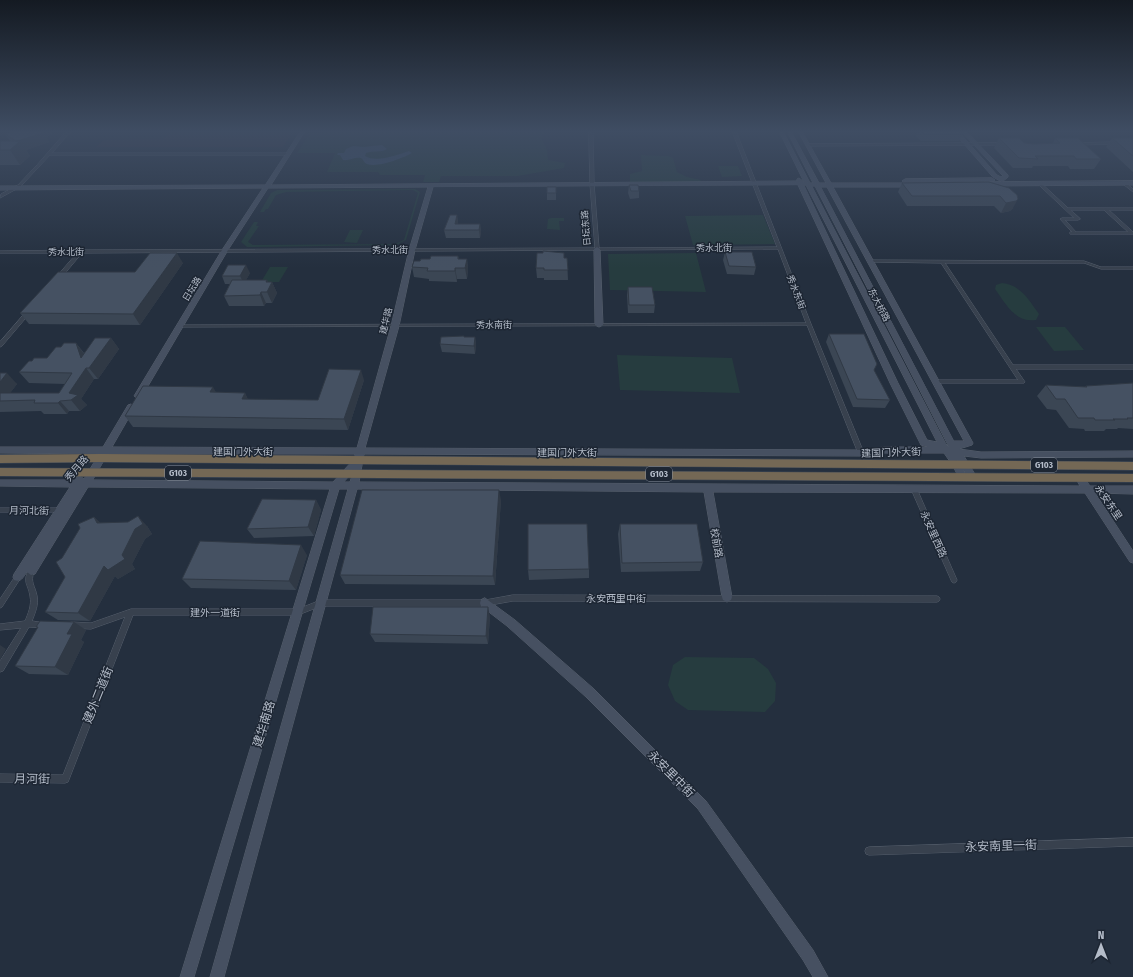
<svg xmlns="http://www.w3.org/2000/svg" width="1133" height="977" font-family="'Fira Sans Condensed','Noto Sans SC',sans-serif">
  <rect width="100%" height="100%" fill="#242f3e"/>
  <path fill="#32303f" d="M172,131H293L283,147H96L104,140L164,139Z"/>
  <path fill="#263c3f" d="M322,131H544L542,139L547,150L548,160L565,163L564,168L518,176H441L439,182H423L425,175H380L378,172H327L335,153H297L310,133H321Z
    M641,155L668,156L673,158L677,172L687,177L701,180L700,182H630V174L642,171Z
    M718,166H738L742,176L722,177Z
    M415,189L420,192L406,240L396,245L247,247L241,242L254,222H258L256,226H259L248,242L253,245L395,244L404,240L418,193L413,190L286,192L276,195L268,209H266L264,212H260L271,193L277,190Z
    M763,215L775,244L693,245L685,216Z
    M551,218H564V221H559L560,230L547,229L548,219Z
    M350,230H363L357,243L344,242Z
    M696,253L706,292L610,290L608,254Z
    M270,267H288L279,282H261Z
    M1002,283C1021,285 1029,300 1039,314L1036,320C1015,323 1006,304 995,289L996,285Z
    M1036,327H1065L1084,350L1054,351Z
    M617,355L732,358L740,393L620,390Z
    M685,657L754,658L768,669L776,683L775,701L765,712L688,710L675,701L668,685L673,665Z"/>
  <path fill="#394c67" d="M382,145L387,149C381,153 373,150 366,153L365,156C377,163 396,155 409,151L412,153C403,158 378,168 367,164C364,163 364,160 361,158C354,157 349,161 343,160L340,155H337L338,153H344L346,149L353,146L363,147Z"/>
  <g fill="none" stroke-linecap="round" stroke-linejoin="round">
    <g stroke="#565f6c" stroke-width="1">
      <path id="street" d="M67,131H71L52,153H289L291,154L289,155H50L20,187L0,198L1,194L18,185L37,165Z
        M589,131H593L594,184L599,248L777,247L732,131H736L811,324L864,453L863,455H859L858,453L807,325L180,327L178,326L180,325L806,323L778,249L82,253L61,278H57V276L77,253H0V251L81,250L595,248L590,184Z
        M1115,142L1117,143L1116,144L1077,145L1075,144L1077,143Z
        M1004,143V145H1003L808,146L806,145L808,144Z
        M1123,182H1125L1133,189V192L1123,184Z
        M1039,183H1041L1068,208H1133V210H1109L1133,232V234H1070V232H1072L1060,219L1062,218H1074L1039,185ZM1071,210H1104L1128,232H1076L1065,220H1078L1080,219Z
        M869,260L1084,261L1101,267H1133V269H1101L1084,263H945L1013,365H1133V369H1016L1025,382L1024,383H934L933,382L934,381L936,380H1018L941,263L871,262L869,261Z
        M26,312H28L30,313L2,346L0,347V342Z
        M912,487H916L917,489L957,580L956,582L954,583L952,582L951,580L911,489Z
        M0,508H61L62,510L61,512H0Z
        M31,568L33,569L34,571C30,583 35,585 37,596C39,604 35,613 32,621L46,623L48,625L46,627L44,628L29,627L3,671L0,672V661L21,628L0,630V624L25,621C28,614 32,605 30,596C28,583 22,583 29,569Z
        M18,574L20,575L21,577L20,579L2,607L0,608V599L16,575Z
        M513,595L937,596L939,597L940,599L939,601L937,602L513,601L485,606H321L298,615H133L68,782L65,783L0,782V774L63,775L125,617L91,629L71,628L69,627L67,625L69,623L71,622L91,623L131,609H298L321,600H485Z
        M1133,838V846L869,855L866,854L865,851L866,848L869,847Z"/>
    </g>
    <g stroke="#565f6c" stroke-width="1">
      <path id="secondary" d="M301,131H305L271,185L797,181V179L799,178L804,182L779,131H783L810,183H813L787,131H791L819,183H826L798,131H802L831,183H912L915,185L912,187H833L973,443L972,445L959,449L981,452L1133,451V457L981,458L964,456L976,476L972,479L969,478L963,469L966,476L965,478H959L953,466L944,453H884L861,456L364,454L359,482L1080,486L1075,477L1076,475C1083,472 1086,481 1090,486H1133V494L1095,493L1133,551V563L1130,562L1085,493L713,492L732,597L731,600L727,602L723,600L722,597L704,492L357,489L224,977H210L348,489H339L194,977H180L330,489L88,487L35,574L31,575L27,572C23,577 21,583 14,580L13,577L14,574L70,487L0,486V480H75L77,477L80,476L84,479L99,454L0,453V447H103L128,405L131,404L135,407L112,447L357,448L391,326L409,250L428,187L268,188L228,250L141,398L138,399L134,396L222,250L263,188L0,190V186L265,185ZM798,185L890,383L921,445L928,447H884L861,450L365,448L399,326L415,250L433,187ZM804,185H806L937,442L927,440L898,383ZM812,186H815L949,447L946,444ZM821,187H827L964,441H954ZM108,454H355V458L333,482L93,480ZM353,472L350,482H344Z
        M953,131H958L997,175L1001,177L1003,176L961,131H966L1008,175V177L1002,182L993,177Z
        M992,178L995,180L994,181L905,183L902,181L905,179Z
        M1133,181V185L984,186L981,184L984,182Z
        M597,247L600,249L603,325L599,327L595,325L594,249Z
        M485,598L515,620L594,689L706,801L813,950L828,977H813L803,960L698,809L586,697L507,626L481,606L480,603L481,600Z"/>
    </g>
    <g stroke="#434c59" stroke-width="1">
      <path id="highway" d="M100,454L1133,462V470L100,462L0,463V455Z
        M0,468L1133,474V482L0,476Z"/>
    </g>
    <use href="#street" fill="#38414e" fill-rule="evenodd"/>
    <use href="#secondary" fill="#465061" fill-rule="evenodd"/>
    <use href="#highway" fill="#746855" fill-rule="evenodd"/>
  </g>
  <path fill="#3b4654" d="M15,131H50L52,134L46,137L49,142L26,150L30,156L20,165H0V141H10L5,134Z
    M819,131H854L853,132H820Z
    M918,131H960L963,134L959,141H921L916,136Z
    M999,138L1024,143L1034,144L1053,143L1055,138L1101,159L1094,169H1070L1068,166H1033L1032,168H1013L994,148Z
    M1112,138H1133V172L1106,147Z
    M989,182L1013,208L1010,211L1001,213L994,206H907L898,192L902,183Z
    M629,185L639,191V198L630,199L628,193Z
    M556,187V200H547V193Z
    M457,215L458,224H480L481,232L480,238H446L444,230Z
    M725,252L756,267L754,275L727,274L723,260Z
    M458,256L459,259H467L468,269L467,279H457V282L429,281V279L414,277L412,267L420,261L430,259Z
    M564,258H567L568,280H544V278H537L536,268Z
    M183,263L140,325L29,324L20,313L135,272Z
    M250,273L246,280H267L268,282H272L277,293L272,303H266L264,306H229L224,296L230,284H225L222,276Z
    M628,287L655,305L654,313H628L627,295Z
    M829,334L890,400L885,408L853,407L826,342Z
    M464,337H475L476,345L475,354L442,352L440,344Z
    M111,338L119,349L98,379H94L81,399L87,405L80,411H69L67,414H44L41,411L0,412V373L17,384L10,393H59L65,384L29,383L19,372L47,358L61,347L76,343L84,353Z
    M364,380L348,430L133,427L125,416L216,392L245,393L248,400H318Z
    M1133,383V429L1118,428L1117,429H1106L1104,431H1085L1084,429L1069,428L1056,410L1047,409L1037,396L1046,385L1085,387L1086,386Z
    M316,500L321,510L314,536L254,538L247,529Z
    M501,500L495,585L345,584L340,575Z
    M94,517L100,523L147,526L152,534L145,539L132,564L135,569L118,579L115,576L90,621L58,620L45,612L65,577L62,558Z
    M620,524L703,562L700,571L621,572L618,534Z
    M307,555L296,590L191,588L182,579Z
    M589,569V578L529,580L528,570Z
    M490,616L488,644L375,642L370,634Z
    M74,622L86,630L81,640L84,642L68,675L29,674L15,666L38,629L36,627Z"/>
  <path fill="#303945" d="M38,131H50L52,134L46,137L49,142L26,150L30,156L20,165L10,150L16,141Z
    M1018,199L1013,208L1010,211L1001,213L1006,203Z
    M457,215L458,223L457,230L455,224Z
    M480,224L481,232L480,238L479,230Z
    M177,253L183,263L140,325L133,314Z
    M467,259L468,269L467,279L465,268Z
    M246,265L250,273L244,284L240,276Z
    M455,268L457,279V282L455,271Z
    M267,280L270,287L272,282L277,293L272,303L267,292L266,282Z
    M261,292L266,303L264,306L260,295Z
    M475,337L476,345L475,354L474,346Z
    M111,338L119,349L98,379L89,368Z
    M76,343L84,354L81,358Z
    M86,368L94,379L81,399L87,405L80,411L71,400L69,393Z
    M361,370L364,380L348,430L344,419Z
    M7,373L17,384L4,401H0V382Z
    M213,387L219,397L210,392Z
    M245,393L250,403L242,399Z
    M60,401L69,411L67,414L58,403Z
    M499,490L501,500L495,585L493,576Z
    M316,500L321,510L314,536L308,527Z
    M138,516L147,526L152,534L145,539L132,564L135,569L118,579L115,576L90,621L78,613L104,566L122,555Z
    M94,517L104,526L97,523Z
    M301,545L307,555L296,590L289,581Z
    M488,607L490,616L488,644L486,636Z
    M74,622L86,630L81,640L84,642L68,675L55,667L67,634Z
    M0,645L6,649L0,660Z"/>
  <path fill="#455162" stroke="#303945" d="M15,131H40L43,133L17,141H16L5,134Z
    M921,131H960L963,134H924Z
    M999,138H1019L1024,143L1034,144L1060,143L1055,138H1078L1101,159H1076L1074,156H1035L1038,159L1019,158Z
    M1112,138H1133V156Z
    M0,141H20L10,150H0Z
    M989,182L1009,188L1017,195L1018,199L1016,201L1006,203L1000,196H912L902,183Z
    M629,185H638L639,191H631Z
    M547,187H556V193H547Z
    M450,215H457L455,224H480L479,230H444Z
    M543,251L564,253V258H567L568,270H544V268H536L537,253H543Z
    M725,252H752L756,267L729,266Z
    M150,253H177L133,314L20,313L58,272H135Z
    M431,256H458V259H467L465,268H455V271H427L428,268L412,267L414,261H420L421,259H430Z
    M228,265H246L240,276H222Z
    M232,280H267L266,282H272L267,292H261L260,295L224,296Z
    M628,287H652L655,305H629Z
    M829,334H864L877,364L874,370L890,400L857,399Z
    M464,336V337H475L474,346L440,344L441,337Z
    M95,338H111L89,368H86L69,393L78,395L71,400L60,401L58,403H34L35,400L0,401V393H59L72,373L19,372L29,361H32L34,358H47L56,347H61L64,343H76L81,358Z
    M329,369L361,370L344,419L125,416L143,386L213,387L210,392L245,393L242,399L318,400Z
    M0,373H7L0,382Z
    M1133,383V418H1127L1128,419H1113L1115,420H1095L1094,418H1078L1065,399H1056L1046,385L1087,387L1086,386Z
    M362,490H499L493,576L340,575Z
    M262,499L316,500L308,527L247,529Z
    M138,516L143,524L135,529L122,555L125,559L108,570L104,566L78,613L45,612L65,577L56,562L62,558L80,528L78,524L94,517L97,523L128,522Z
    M528,524H587L589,569L528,570Z
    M620,524H697L703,562L622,563Z
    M200,541L301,545L289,581L182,579Z
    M373,607H488L486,636L370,634Z
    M40,621L74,622L67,634H72L55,667L15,666L38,627H36Z"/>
  <linearGradient id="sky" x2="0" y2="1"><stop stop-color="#141a22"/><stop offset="0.49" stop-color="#3f4d63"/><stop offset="1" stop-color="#3f4d63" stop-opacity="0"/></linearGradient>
  <rect width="1133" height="268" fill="url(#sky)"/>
  <g text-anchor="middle" stroke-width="3" stroke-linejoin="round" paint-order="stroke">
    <g font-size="9" fill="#b4bcc9" stroke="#1d2633">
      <text transform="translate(586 228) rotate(-95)" y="3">日坛东路</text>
      <text x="714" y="251">秀水北街</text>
      <text x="390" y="253">秀水北街</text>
      <text x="66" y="255">秀水北街</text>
      <text transform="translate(192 289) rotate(-59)" y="3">日坛路</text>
      <text transform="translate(796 292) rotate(69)" y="3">秀水东街</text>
      <text transform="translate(879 305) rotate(62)" y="3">东大桥路</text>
      <text transform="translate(386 321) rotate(-76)" y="3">建华路</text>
      <text x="494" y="328">秀水南街</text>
    </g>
    <g fill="#1d2633" stroke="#878f9c" stroke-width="1">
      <rect x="1031" y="458" width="26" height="14" rx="3"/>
      <rect x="165" y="466" width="26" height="14" rx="3"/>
      <rect x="646" y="467" width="26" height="14" rx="3"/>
    </g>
    <g font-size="9" font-weight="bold" fill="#b4bcc9">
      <text x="1044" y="468">G103</text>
      <text x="178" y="476">G103</text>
      <text x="659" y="477">G103</text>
    </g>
    <g font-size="10" fill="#b4bcc9" stroke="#1d2633">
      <text x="243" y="455">建国门外大街</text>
      <text x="567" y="456">建国门外大街</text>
      <text transform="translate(891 452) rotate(-2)" y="4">建国门外大街</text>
      <text transform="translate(76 468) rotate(-49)" y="4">秀月路</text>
      <text transform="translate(1109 502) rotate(56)" y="4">永安东里</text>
      <text transform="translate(29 510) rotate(1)" y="4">月河北街</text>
      <text transform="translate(934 534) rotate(66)" y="4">永安里西路</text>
      <text transform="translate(717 543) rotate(80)" y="4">校前路</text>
      <text x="616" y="602">永安西里中街</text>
      <text x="215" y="616">建外一道街</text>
    </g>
    <g font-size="12" fill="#b4bcc9" stroke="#1d2633">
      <text transform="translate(98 695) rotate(-68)" y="4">建外二道街</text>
      <text transform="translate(264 724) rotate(-73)" y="4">建华南路</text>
      <text transform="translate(671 774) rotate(45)" y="4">永安里中街</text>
      <text transform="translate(32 779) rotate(1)" y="4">月河街</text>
      <text transform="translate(1001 846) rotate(-2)" y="4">永安南里一街</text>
    </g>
  </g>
  <g transform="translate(1101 945)" stroke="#1d2633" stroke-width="3" paint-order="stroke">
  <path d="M0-3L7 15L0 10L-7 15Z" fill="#b4bcc9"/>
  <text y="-6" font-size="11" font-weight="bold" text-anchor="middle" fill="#b4bcc9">N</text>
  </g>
</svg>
